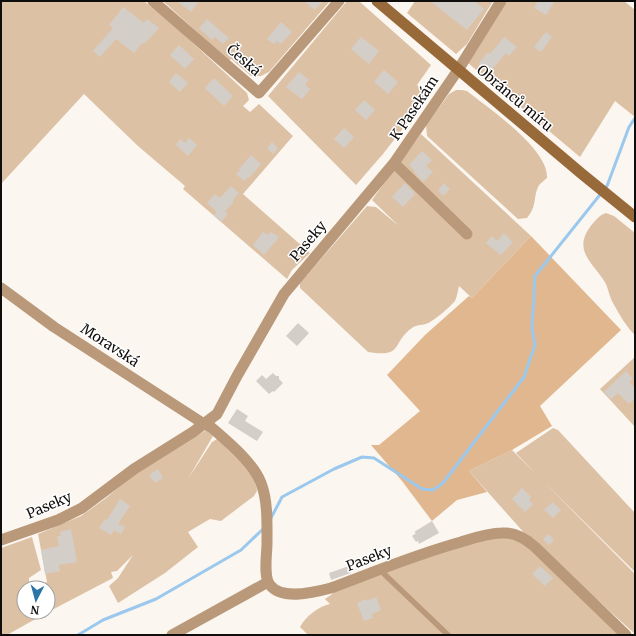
<svg xmlns="http://www.w3.org/2000/svg" width="636" height="636" font-family="Merriweather,serif">
  <rect width="100%" height="100%" fill="#fbf6f0"/>
  <path fill="#ddc1a5" d="M1,1H144L171,23L247,93L249,100L243,106L250,112L259,104L293,136L243,194L310,253L292,270L287,279L183,189L185,186L138,146L84,94L1,184Z
    M163,1H330L269,72L261,76H251L231,59L229,61Z
    M347,1L360,2L431,65L417,85L429,95L383,154L356,185L268,96Z
    M415,1H493L467,44L456,54L407,13Z
    M507,1H624L635,10V117L615,101L580,157L468,63Z
    M456,90H462L467,91C488,108 549,149 547,178C544,181 540,183 538,187C533,199 537,206 527,218L518,219L427,136L426,125L449,94Z
    M421,134L531,236L472,298L459,286C458,290 457,297 455,301C450,307 434,321 426,324C422,325 415,325 412,328C391,343 404,358 368,352L300,288V283L367,206L376,207L399,226L372,200L393,170L417,192L398,165Z
    M606,213L614,216L635,233V335C627,328 616,309 611,299C609,294 608,289 606,284C595,264 572,252 590,227C594,222 599,215 606,213Z
    M635,357V427L600,389Z
    M553,428L558,430L635,513V572L545,483L635,574V634L526,535L469,471L512,450L536,474L516,453Z
    M208,429L213,436L188,479L212,442L217,439C233,453 255,469 257,491L254,496L221,521L210,519L188,532L198,547L165,573L118,603L109,586L118,578L133,555L117,571L111,572L113,578L48,612V588H32L47,582L38,534L81,516L106,498L138,471Z
    M32,537L41,570L29,578V588H24V612H48L7,635H1V548Z
    M501,537L515,540L529,546L621,635H308L300,627C305,617 319,606 330,604L325,599L335,592L386,571L481,539Z"/>
  <path fill="#e0b78f" d="M531,236L621,330L540,406L552,426L512,450L469,471L487,492L457,500L432,521L402,481L371,445H379L420,411L387,375L425,335L469,296L472,298Z"/>
  <g fill="none" stroke-linecap="round" stroke-linejoin="round">
    <path stroke="#9bc8ed" stroke-width="3" d="M271,518L282,497L334,469L362,457L374,458L422,489L433,490L443,483L524,377L535,345L532,328L535,276L607,186L629,127L635,118
      M78,635L103,620L156,599L241,550L263,529"/>
  </g>
  <path fill="#d4cec9" d="M177,1H199L191,12Z
    M304,1H323L315,10Z
    M430,1H474L484,9L467,30Z
    M538,1H555L546,15L534,8Z
    M123,7L144,23L147,19L159,28L144,44L142,43L134,53L116,39L100,57L93,51L113,28L109,25Z
    M207,19L229,38L223,44L215,37L212,40L199,28Z
    M281,22L292,32L281,44L277,41L274,44L267,39Z
    M546,32L552,37L541,52L534,47Z
    M361,37L379,51L369,64L351,49Z
    M504,37L517,47L509,56L506,53L490,72L479,63L488,52L490,54Z
    M179,45L194,59L185,69L170,55Z
    M384,70L398,82L388,94L374,82Z
    M299,72L309,80L305,85L310,89L302,99L286,87Z
    M176,73L188,83L180,92L169,82Z
    M214,78L233,96L224,106L205,88Z
    M364,100L375,110L366,120L355,110Z
    M344,128L354,137L344,148L334,139Z
    M189,138L197,145L188,156L176,145L180,139L185,143Z
    M272,142L278,148L273,154L267,148Z
    M422,151L432,160L426,166L433,172L423,182L414,172L415,171L409,165Z
    M251,155L261,164L249,178L248,177L244,181L236,174L240,170L239,169Z
    M405,183L415,194L403,207L392,197Z
    M444,183L450,189L443,196L438,190Z
    M231,186L239,193L233,200V203L225,211L228,214L221,222L214,216L217,212L207,203L215,194L220,198Z
    M263,232L268,235L271,232L279,237L264,255L253,245Z
    M504,233L513,242L501,255L486,243L492,236L497,241Z
    M298,323L309,333L297,346L286,336Z
    M626,371L633,379L629,382L635,388V398L629,404L618,393L611,399L604,392Z
    M273,373L276,376H279V379L283,383L274,392L273,391L269,394L256,381L262,375L266,379Z
    M237,409L248,416L245,421L263,432L257,441L228,423Z
    M158,469L163,478L155,483L149,475Z
    M522,488L531,497L529,500L533,504L525,512L512,499Z
    M120,499L130,506L118,524L125,527L121,534L114,530L111,535L99,528L105,519L107,520Z
    M553,502L561,510L553,518L544,510Z
    M432,521L439,533L419,544L418,541L416,542L412,536L416,533L414,532Z
    M71,529L77,562L59,565L60,571L45,574L41,550L59,546L57,536H61L60,532Z
    M549,534L554,540L549,545L543,539Z
    M349,566L351,573L331,580L329,573Z
    M540,566L553,578L545,586L532,574Z
    M376,597L381,610L372,614L373,618L364,621L357,603L366,599L367,601Z"/>
  <g fill="none" stroke-linecap="round" stroke-linejoin="round">
    <path stroke="#b99979" stroke-width="5.5" d="M380,570L448,635"/>
    <path stroke="#b99979" stroke-width="11" d="M153,1L259,93L339,1
      M394,163L467,234
      M1,288L54,327L204,424L211,427C228,442 253,462 261,483C268,501 267,524 267,543C267,554 263,577 270,585C282,601 316,592 331,588C374,572 417,554 461,542C474,538 488,533 502,533C515,532 526,539 535,547L626,635
      M1,540L58,520L82,508L134,469L193,432L217,414L237,376L284,294L394,163L458,70L501,1
      M172,635L268,582"/>
    <path stroke="#996a39" stroke-width="11" d="M377,1L582,174L635,217"/>
  </g>
  <g text-anchor="middle" stroke-width="3" stroke-linejoin="round" paint-order="stroke">
    <g font-size="14" fill="#100e0c" stroke="#fff">
      <text transform="translate(244 60) rotate(41)" y="5">Česká</text>
      <text transform="translate(515 98) rotate(40)" y="5">Obránců míru</text>
      <text transform="translate(414 108) rotate(-56)" y="5">K Pasekám</text>
      <text transform="translate(308 241) rotate(-50)" y="5">Paseky</text>
      <text transform="translate(110 345) rotate(33)" y="5">Moravská</text>
      <text transform="translate(49 505) rotate(-23)" y="5">Paseky</text>
      <text transform="translate(369 558) rotate(-21)" y="5">Paseky</text>
    </g>
  </g>
  <rect width="636" height="636" fill="none" stroke="#100e0c" stroke-width="4"/>
  <g transform="translate(36 600) rotate(186)"><circle r="19" fill="#ffffff" stroke="#9f9f9e"/>
  <path d="M0-3L7 15L0 10L-7 15Z" fill="#2d74a9"/>
  <text y="-6" font-size="11" font-weight="bold" text-anchor="middle" fill="#100e0c">N</text>
  </g>
</svg>
